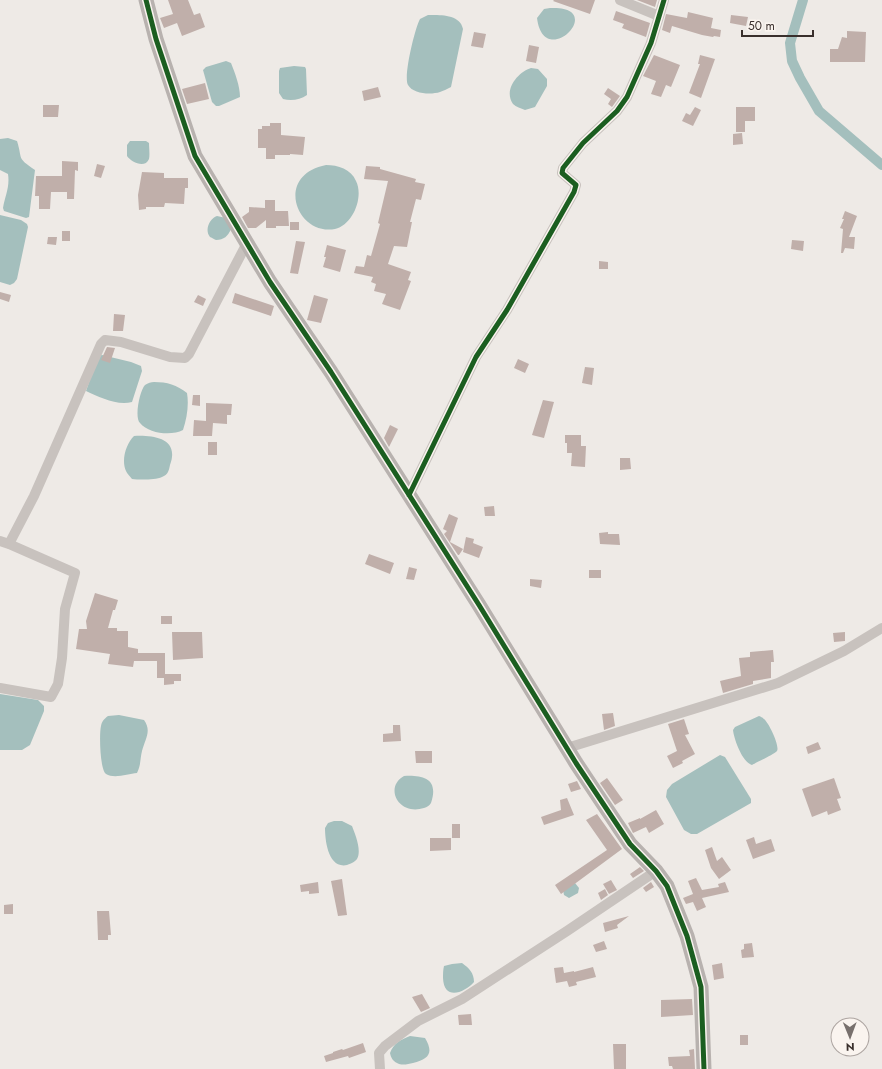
<svg xmlns="http://www.w3.org/2000/svg" width="882" height="1069" font-family="Jost,sans-serif">
  <rect width="100%" height="100%" fill="#eeeae6"/>
  <path fill="#a4bfbd" d="M550,8C610,5 544,73 537,18L544,9Z
    M428,15C440,15 460,14 463,29L451,87C447,89 443,91 440,92C431,95 413,94 408,85C403,77 415,28 420,19Z
    M226,61L231,63C235,73 240,86 240,97L219,106H216L212,102L203,70L206,67Z
    M294,66L305,67L306,69L307,95C300,100 291,101 283,99L279,93V71L280,68Z
    M531,68L538,69L547,79V86L535,107L525,110C521,108 516,107 513,104C503,90 518,72 531,68Z
    M8,138L17,141C23,160 16,157 35,170L29,217L26,218L4,211L3,208C5,196 10,187 8,174L0,170V139Z
    M130,141H146L149,143C149,147 150,155 149,159C145,169 131,162 127,156V145Z
    M326,165C338,165 351,169 356,181C364,197 353,225 335,229C296,236 274,175 326,165Z
    M0,215L21,220L27,224L28,227L17,279L14,283L10,285L0,282Z
    M217,216L226,218L231,229C228,236 224,240 216,240C215,240 211,237 210,237C204,230 210,218 217,216Z
    M102,355L131,362L141,366L142,371L132,402C117,406 99,397 86,391L98,356Z
    M154,382C167,382 177,385 187,393C189,405 187,418 183,430C172,436 149,434 140,423C134,417 140,390 145,385C148,383 151,382 154,382Z
    M134,436C153,435 180,438 170,465C169,470 168,475 162,477C155,480 140,480 132,479C130,476 127,474 126,471C121,460 126,444 134,436Z
    M0,694L38,700L44,706V711L30,745L22,750H0Z
    M119,715L144,720C152,731 145,739 142,751C140,759 141,765 137,773C128,774 114,779 106,774C100,770 99,734 101,726C102,721 104,719 108,716Z
    M759,716C761,717 762,717 764,719C769,723 780,746 777,751C773,755 757,762 752,765C742,762 734,739 733,730L735,727Z
    M720,755L725,757L751,799V803L697,834H691L684,830L666,797L667,790L672,784Z
    M404,776C424,775 439,779 431,803C429,806 427,807 424,808C398,816 384,787 404,776Z
    M334,821H342L352,826C355,834 362,850 357,859C355,862 350,864 347,865C328,869 325,840 325,828L328,823Z
    M575,883L579,888L578,893L569,898L564,895L563,890Z
    M462,963C469,968 474,973 474,982C464,993 444,1001 443,978C443,974 443,970 444,966L452,964Z
    M410,1036L425,1038C434,1053 429,1059 413,1063C408,1064 402,1066 397,1063C393,1061 391,1058 390,1053C394,1043 400,1040 410,1036Z"/>
  <g fill="none" stroke-linecap="round" stroke-linejoin="round">
    <path stroke="#a4bfbd" stroke-width="10" d="M803,0L790,43L792,61L800,78L819,111L882,165"/>
  </g>
  <path fill="#c0afaa" d="M168,0H188L194,15L200,13L205,27L182,36L177,23L164,28L160,18L173,14Z
    M554,0H595L590,14L553,1Z
    M637,0H657L655,7Z
    M616,11L650,23L646,37L622,28L624,24L613,20Z
    M688,12L713,18L711,28L721,30L720,37L714,36L713,37L702,35L672,26L670,33L662,30L666,14L687,18Z
    M731,15L748,17L746,26L730,23Z
    M847,31L866,32L865,62H830V49H838L842,37L847,38Z
    M474,32L486,34L483,48L471,46Z
    M529,45L539,47L536,63L526,61Z
    M654,55L680,65L671,87L666,85L661,97L651,94L656,81L643,76Z
    M700,55L715,59L701,98L689,93L700,64H698Z
    M205,83L209,99L187,104L182,89Z
    M378,87L381,97L364,101L362,91Z
    M608,88L620,96L612,107L608,104L611,99L604,94Z
    M43,105H59L58,117H43Z
    M695,107L701,110L693,126L682,121L686,113L690,115Z
    M736,107H755V121H745V132H736Z
    M270,123H281V135L305,137L303,155L290,154V155H275V159H266V148H258V129H262V126H270Z
    M742,133L743,144L733,145V134Z
    M62,161L78,162V171L75,170L74,199H67V192H51L50,209H39V196H35L36,176H62Z
    M97,164L105,166L101,178L94,176Z
    M366,166L380,167V169L416,179L415,182L425,184L421,200L416,199L410,222H412L407,247L394,246L388,264L411,272L408,280L411,281L400,310L382,304L386,294L374,291L376,284L371,282L373,277L354,273L356,266L364,267L367,255L371,256L380,224L378,223L388,181L364,179Z
    M142,172L164,173V178H188V188H185L184,204L165,203L164,207H146V209L139,210L138,195Z
    M265,200H275V211H288L289,226H276V228H266V220L256,228H248L242,217L249,212V207L265,208Z
    M845,211L857,216L849,237H855L854,249L845,248L843,253H841L843,229L840,228L844,219H842Z
    M290,222H299V230H290Z
    M62,231H70V241H62Z
    M48,237H57L56,245L47,244Z
    M792,240L804,241L803,251L791,249Z
    M296,241L305,242L298,274L290,273Z
    M327,245L346,250L340,272L323,267L326,257H324Z
    M599,261L608,262V269H599Z
    M0,292L11,295L9,302L0,299Z
    M235,293L274,306L271,316L232,303Z
    M198,295L206,299L203,306L194,302Z
    M314,295L328,299L321,323L307,320Z
    M114,314L125,315L123,331H113Z
    M107,347L115,348L110,363L101,360Z
    M518,359L529,364L525,373L514,368Z
    M585,367L594,368L592,385L582,383Z
    M193,395H200V406L192,405Z
    M543,400L554,402L544,438L532,435Z
    M206,403L232,404L231,415H227V424L213,423L212,436H193L194,420L206,421Z
    M390,425L398,429L389,447L384,438Z
    M565,435H581V446H586L585,467L571,466L572,453H567V443H565Z
    M208,442H217V455H208Z
    M620,458H630L631,469L620,470Z
    M494,506L495,516H485L484,507Z
    M449,514L458,518L450,542L463,549L459,555H458L444,534L447,531L443,529Z
    M608,532V534H619L620,545L600,544L599,533Z
    M466,537L474,539L473,543L483,547L479,558L463,552Z
    M369,554L394,563L390,574L365,564Z
    M409,567L417,569L414,580L406,579Z
    M589,570H601V578H589Z
    M530,579L542,580L541,588L530,586Z
    M95,593L118,600L115,610H113L108,628H117V631H128V647L138,649V653H165V674H181V681H174V684L164,685V678H157V661H134L133,667L108,664L110,654L76,649L79,629H87L86,621Z
    M161,616H172V624H161Z
    M172,632H202L203,658L173,660Z
    M845,632V641L834,642L833,633Z
    M773,650L774,662H771V678L753,681V684L723,693L720,681L741,676L739,658L750,657V652Z
    M613,713L615,726L604,730L602,714Z
    M684,719L689,734L685,735L695,754L682,761L683,763L673,768L667,756L677,751L668,724Z
    M393,725H400L401,741L383,742V734L393,733Z
    M818,742L821,749L808,754L806,747Z
    M415,751H432V763H416Z
    M607,778L623,800L615,805L600,783Z
    M834,778L841,798L837,799L841,810L828,815L827,811L812,817L802,789Z
    M577,781L581,789L571,792L568,784Z
    M567,798L574,815L544,825L541,817L561,810L560,800Z
    M656,810L664,824L649,833L646,827L633,833L628,823L640,818V819Z
    M597,814L622,849L561,894L555,885L607,850L586,820Z
    M452,824H460V838H452Z
    M754,837L756,844L771,839L775,851L753,859L746,840Z
    M430,838H451V850L430,851Z
    M712,847L717,861L722,857L731,870L719,879L711,868L705,850Z
    M640,867L644,871L633,878L630,874Z
    M696,878L702,890L719,887L718,884L725,882L729,892L702,898L706,907L697,911L693,902L686,904L683,898L693,894L688,881Z
    M342,879L347,915L338,916L331,881Z
    M611,880L617,890L609,894L603,884Z
    M318,882L319,893L309,894V891L301,892L300,885Z
    M651,882L654,887L646,892L643,888Z
    M605,889L608,895L601,900L598,893Z
    M13,904V914H4V905Z
    M97,911H109L111,935H108V940H98Z
    M629,916L617,925L618,928L605,932L603,923Z
    M604,941L607,949L596,952L593,945Z
    M752,943L754,957L742,958L741,950L744,949V944Z
    M722,963L724,978L714,980L712,965Z
    M563,967L564,973L574,971V972L593,967L596,977L576,982L577,985L569,987L567,981L556,983L554,968Z
    M422,994L430,1008L421,1012L412,997Z
    M692,999L693,1015L661,1017V1000Z
    M471,1014L472,1025H459L458,1015Z
    M740,1035H748V1045H740Z
    M363,1043L366,1052L349,1058L348,1056L326,1062L324,1056L333,1053V1052L342,1049L343,1050Z
    M613,1044H626V1069H614Z
    M694,1049L695,1069H673L672,1066H669L668,1057L690,1056L689,1050Z"/>
  <g fill="none" stroke-linecap="round" stroke-linejoin="round">
    <path stroke="#c8c2be" stroke-width="10" d="M620,0L659,16
      M409,495L476,357L507,310L574,192L576,185L562,173L563,168L583,143L617,111L627,97L651,43L664,0
      M0,541L9,544L75,573L65,609L62,658L58,684L51,697L0,688
      M9,544L34,496L101,344L105,340L121,342L170,357L185,358L189,354L247,243
      M567,748L778,683L844,651L882,628
      M380,1069L379,1053L385,1046L418,1021L462,999L567,931L656,871"/>
    <path stroke="#b8b2af" stroke-width="15" d="M146,0L156,39L195,156L270,282L331,372L479,605L576,763L630,844L656,871L667,886L687,936L701,987L704,1069"/>
    <g stroke="#faf4ef" stroke-width="8">
      <path id="cycleway" d="M146,0L156,39L195,156L270,282L331,372L479,605L576,763L630,844L656,871L667,886L687,936L701,987L704,1069
        M409,495L476,357L507,310L574,192L576,185L562,173L563,168L583,143L617,111L627,97L651,43L664,0"/>
    </g>
    <use href="#cycleway" stroke="#1b5e20" stroke-width="5"/>
  </g>
  <g transform="translate(850 1037) rotate(179)"><circle r="19" fill="#faf4ef" stroke="#ada5a1"/>
  <path d="M0-3L7 15L0 10L-7 15Z" fill="#78706d"/>
  <text y="-6" font-size="11" font-weight="bold" text-anchor="middle" fill="#392f2c">N</text>
  </g>
  <path d="M742 30v6h71v-6" fill="none" stroke="#392f2c" stroke-width="2"/>
  <text x="748" y="30" font-size="12" fill="#392f2c" stroke="#faf4ef" stroke-width="3" paint-order="stroke">50 m</text>
</svg>
